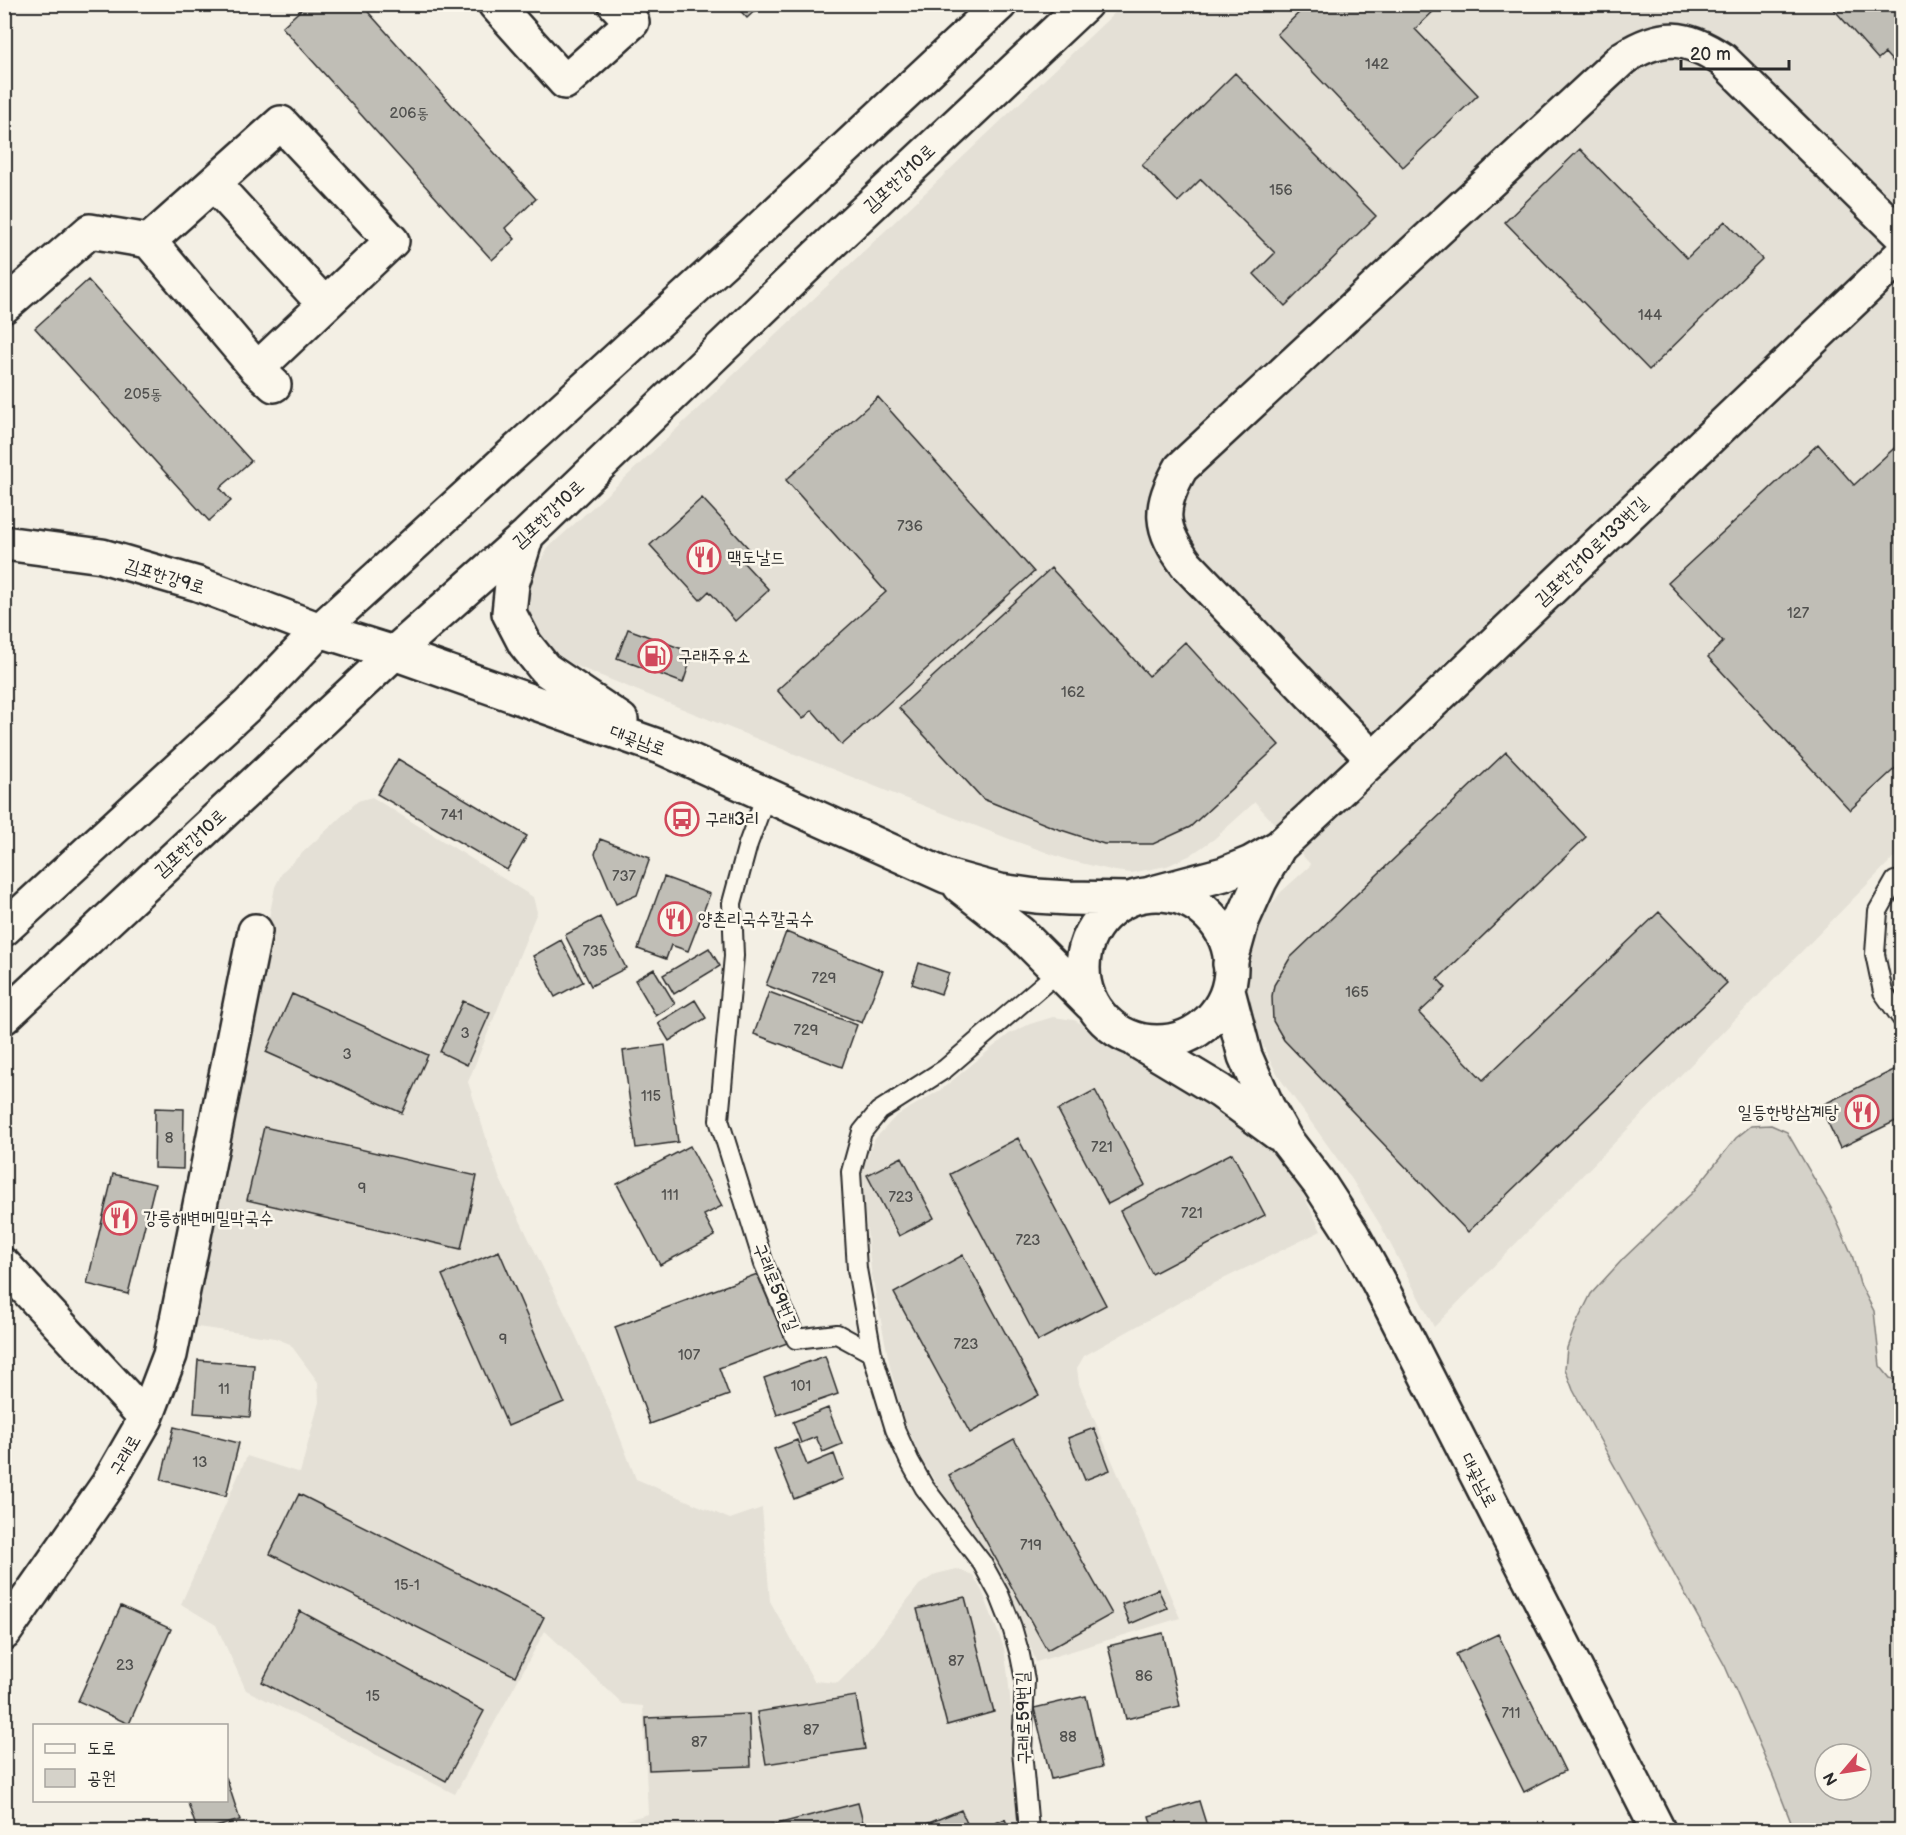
<svg xmlns="http://www.w3.org/2000/svg" width="1906" height="1835" font-family="'Balsamiq Sans','Poor Story',sans-serif">
  <rect width="100%" height="100%" fill="#f3efe4"/>
  <filter id="ink" filterUnits="userSpaceOnUse"><feTurbulence type="fractalNoise" baseFrequency=".0167" numOctaves="2"/><feDisplacementMap in="SourceGraphic" scale="12" xChannelSelector="R" yChannelSelector="G"/><feConvolveMatrix kernelMatrix="1 2 1 2 8 2 1 2 1" color-interpolation-filters="sRGB"/></filter>
  <g filter="url(#ink)">
    <path fill="#e4e0d6" d="M1123,5H1901V850L1434,1327L1381,1226L1351,1178L1281,1080L1269,1059L1255,1026L1247,989V959L1255,933L1265,913L1281,892L1311,865L1255,802L1214,839L1189,856L1167,866L1131,873L1115,871L1068,860L1012,840L904,798L574,665L552,650L536,629L528,607L531,576L549,547L627,476Z
      M372,797L533,897L537,912L468,1082L499,1177L575,1334L611,1414L636,1479L730,1519L762,1508L770,1601L814,1681L838,1683L861,1660L919,1585L936,1574L957,1569L973,1575L983,1593L1004,1648L1008,1676L1019,1793L1027,1830H592L648,1814L643,1706L623,1704L545,1631L455,1794L246,1690L216,1625L181,1604L247,1456L300,1473L319,1402L318,1382L290,1344L275,1338L190,1326L275,887L283,871L358,801Z
      M1053,1017L1074,1020L1217,1090L1284,1155L1321,1231L1203,1289L1084,1356L1077,1368L1079,1384L1180,1618L1036,1662L1019,1616L1006,1588L987,1553L936,1483L919,1455L904,1421L890,1367L871,1270L864,1202L863,1168L874,1140L896,1116L942,1089L1009,1034L1030,1024Z"/>
    <path fill="#d5d2c9" stroke="#807e7a" stroke-width="1.5" fill-rule="evenodd" d="M1771,1125L1787,1132L1831,1208L1852,1255L1860,1284L1874,1311L1880,1366L1890,1378L1901,1382V1830H1794L1773,1776L1725,1666L1595,1431L1573,1390L1565,1369L1567,1348L1575,1326L1591,1294L1623,1259L1692,1193L1736,1138L1751,1126ZM1825,1754H1861V1790H1825Z"/>
    <path fill="#c0beb6" stroke="#2b2b2b" stroke-width="1.5" d="M307,4H361L536,199L505,228L515,239L492,260L282,27Z
      M734,4H762L747,18Z
      M1308,4H1441L1415,29L1478,95L1403,167L1277,34Z
      M1829,4H1902V72L1885,53L1878,59Z
      M1235,73L1376,216L1285,306L1254,274L1275,253L1201,179L1178,202L1142,165Z
      M1580,149L1687,258L1725,221L1762,259L1649,370L1505,222Z
      M88,280L251,461L220,488L231,501L209,521L35,328Z
      M878,397L1034,572L842,745L812,710L803,719L777,690L886,592L786,480Z
      M1902,441V762L1850,810L1708,657L1723,642L1668,583L1818,444L1854,485Z
      M702,498L752,552L742,561L769,590L735,621L709,591L700,600L650,545Z
      M1051,568L1149,676L1185,642L1279,745L1190,827L1153,844H1104L1055,828L983,799L899,708Z
      M628,629L693,653L683,683L617,658Z
      M1506,752L1586,837L1438,979L1446,988L1419,1013L1483,1080L1659,912L1727,983L1468,1232L1284,1040L1273,1021L1272,996L1274,985L1290,958Z
      M398,759L527,836L507,870L377,794Z
      M600,839L650,858L637,895L616,904L595,854Z
      M664,877L710,894L688,951L671,945L666,959L638,949Z
      M600,917L626,968L591,986L565,935Z
      M786,932L883,971L862,1023L766,985Z
      M561,940L583,982L555,997L533,956Z
      M709,948L720,966L674,994L663,975Z
      M919,963L949,973L941,994L912,984Z
      M654,969L675,1004L656,1016L635,980Z
      M769,992L857,1025L842,1067L754,1034Z
      M292,994L428,1055L402,1113L266,1052Z
      M695,1000L706,1018L669,1041L658,1023Z
      M463,1001L490,1013L467,1065L440,1052Z
      M665,1045L678,1142L636,1148L623,1051Z
      M1902,1066V1118L1840,1148L1820,1106Z
      M1095,1090L1145,1185L1108,1204L1058,1110Z
      M155,1108L184,1109L183,1169L154,1168Z
      M264,1127L477,1176L461,1249L247,1200Z
      M1018,1138L1106,1305L1038,1341L950,1174Z
      M690,1146L722,1206L704,1215L715,1236L660,1265L617,1184Z
      M1232,1153L1265,1215L1152,1274L1120,1211Z
      M902,1157L934,1218L899,1236L867,1175Z
      M113,1174L155,1184L128,1294L87,1284Z
      M499,1251L564,1402L508,1426L442,1275Z
      M963,1255L1039,1395L970,1433L894,1293Z
      M760,1273L787,1343L719,1368L729,1395L650,1424L615,1327Z
      M825,1356L838,1394L777,1415L764,1378Z
      M198,1360L254,1365L250,1417L194,1413Z
      M828,1408L842,1444L823,1452L816,1437L801,1443L793,1422Z
      M174,1427L239,1443L226,1496L161,1480Z
      M1094,1428L1110,1470L1085,1480L1068,1438Z
      M1014,1439L1112,1614L1047,1650L949,1475Z
      M797,1440L807,1465L834,1454L843,1479L794,1499L774,1449Z
      M299,1494L544,1617L515,1676L270,1554Z
      M1158,1589L1167,1608L1130,1624L1122,1604Z
      M965,1597L994,1712L947,1725L917,1609Z
      M121,1606L171,1629L129,1724L78,1701Z
      M300,1611L484,1711L446,1781L262,1682Z
      M1163,1633L1180,1706L1126,1719L1108,1646Z
      M1498,1634L1565,1771L1524,1792L1456,1654Z
      M856,1696L865,1749L766,1764L757,1712Z
      M1086,1696L1102,1767L1051,1779L1034,1708Z
      M749,1714L751,1766L649,1770L646,1718Z
      M226,1777L240,1820L205,1830H197L187,1800H226Z
      M1199,1801L1208,1830H1153L1149,1816Z
      M858,1803L865,1830H754Z
      M961,1810L970,1830H926L924,1825Z
      M1005,1819L1009,1830H979Z"/>
    <g fill="none" stroke-linecap="round" stroke-linejoin="round">
      <g stroke="#2b2b2b" stroke-width="22">
        <path id="lane" d="M766,795L748,844L732,903L734,956L719,1120L764,1264L796,1339L837,1334L872,1353L895,1429L909,1460L924,1487L982,1563L999,1594L1012,1627L1020,1655L1025,1680L1022,1751L1029,1830
          M1902,880L1895,881L1878,911L1875,954L1883,992L1902,1019
          M872,1353L857,1269L851,1172L862,1132L879,1111L945,1069L1059,971"/>
      </g>
      <g stroke="#2b2b2b" stroke-width="38">
        <path id="street" d="M495,4L565,82L632,22L615,4
          M214,184L324,304
          M149,241L281,123L392,241L257,369
          M4,306L90,231L149,241L257,369L274,385
          M1373,759L1187,565C1159,528 1158,508 1181,468L1623,58C1662,33 1686,35 1723,60L1902,236
          M1153,893L1224,874L1251,863L1279,847L1373,759L1902,254
          M1230,964L1242,921L1260,881L1279,847
          M4,1265L146,1418L108,1484L4,1633
          M146,1418L170,1355L255,931"/>
      </g>
      <g stroke="#2b2b2b" stroke-width="38">
        <path id="secondary" d="M527,535L512,584L509,613L525,644L545,669L621,720
          M4,543L102,556L198,584L320,630L394,653L663,748L946,876L1000,891L1036,896L1069,898L1128,899
          M960,886L1020,933L1091,1004
          M1083 968a74 74 0 1 1 148 0a74 74 0 1 1-148 0Z
          M4,929L248,705L320,630L753,235L1000,4
          M1228,991L1245,1056L1267,1106L1286,1140L1319,1183L1352,1234L1379,1283L1658,1830
          M4,1017L394,653L527,535L817,256L1085,4
          M1137,1041L1220,1091L1277,1133"/>
      </g>
      <use href="#lane" stroke="#fbf7ec" stroke-width="18"/>
      <use href="#street" stroke="#fbf7ec" stroke-width="33"/>
      <use href="#secondary" stroke="#fbf7ec" stroke-width="33"/>
    </g>
  </g>
  <defs>
    <g id="restaurant-ring" transform="scale(1.725)"><circle r="9.5" fill="#fbf7ec" stroke="#d1495b" stroke-width="1.5"/><path d="M-5-6h1v4h1v-4h1v4h1v-4h1v5L-1.5 .5V6h-2V.5L-5-1ZM5-6V6H3V1.5H1.5Q1.5-4 5-6Z" fill="#d1495b"/></g>
    <g id="fuel-ring" transform="scale(1.725)"><circle r="9.5" fill="#fbf7ec" stroke="#d1495b" stroke-width="1.5"/><path d="M-5.5-6h7V0h2V4h1.3V-2.5L3-4.5l.8-.8L6-3V5H2.5V1h-1V6h-7ZM-4.2-4.7v3.2H.2V-4.7Z" fill="#d1495b"/></g>
    <g id="bus-ring" transform="scale(1.725)"><circle r="9.5" fill="#fbf7ec" stroke="#d1495b" stroke-width="1.5"/><path d="M-5-6H5V4H4V6H2V4H-2V6H-4V4H-5ZM-3.5-4V0h7V-4ZM-3.5 1.2v1.5H-2V1.2ZM2 1.2v1.5H3.5V1.2Z" fill="#d1495b"/></g>
  </defs>
  <g fill-rule="evenodd">
    <use href="#restaurant-ring" x="704" y="557"/>
    <use href="#fuel-ring" x="655" y="656"/>
    <use href="#bus-ring" x="682" y="819"/>
    <use href="#restaurant-ring" x="675" y="919"/>
    <use href="#restaurant-ring" x="1862" y="1112"/>
    <use href="#restaurant-ring" x="120" y="1218"/>
  </g>
  <g text-anchor="middle" stroke-width="5" stroke-linejoin="round" paint-order="stroke">
    <g font-size="15" fill="#50504e">
      <text x="1377" y="69">142</text>
      <text x="409" y="118">206동</text>
      <text x="1281" y="195">156</text>
      <text x="1650" y="320">144</text>
      <text x="143" y="399">205동</text>
      <text x="910" y="531">736</text>
      <text x="1798" y="618">127</text>
      <text x="1073" y="697">162</text>
      <text x="452" y="820">741</text>
      <text x="624" y="881">737</text>
      <text x="595" y="956">735</text>
      <text x="824" y="983">729</text>
      <text x="1357" y="997">165</text>
      <text x="806" y="1035">729</text>
      <text x="465" y="1038">3</text>
      <text x="347" y="1059">3</text>
      <text x="651" y="1101">115</text>
      <text x="169" y="1143">8</text>
      <text x="1102" y="1152">721</text>
      <text x="362" y="1193">9</text>
      <text x="670" y="1200">111</text>
      <text x="901" y="1202">723</text>
      <text x="1192" y="1218">721</text>
      <text x="1028" y="1245">723</text>
      <text x="503" y="1344">9</text>
      <text x="966" y="1349">723</text>
      <text x="689" y="1360">107</text>
      <text x="801" y="1391">101</text>
      <text x="224" y="1394">11</text>
      <text x="200" y="1467">13</text>
      <text x="1031" y="1550">719</text>
      <text x="407" y="1590">15-1</text>
      <text x="956" y="1666">87</text>
      <text x="125" y="1670">23</text>
      <text x="1144" y="1681">86</text>
      <text x="373" y="1701">15</text>
      <text x="1511" y="1718">711</text>
      <text x="811" y="1735">87</text>
      <text x="1068" y="1742">88</text>
      <text x="699" y="1747">87</text>
    </g>
    <g font-size="18" fill="#2b2b2b" stroke="#fbf7ec">
      <text transform="translate(899 178) rotate(-43)" y="6">김포한강10로</text>
      <text transform="translate(548 514) rotate(-43)" y="6">김포한강10로</text>
      <text transform="translate(1591 551) rotate(-44)" y="6">김포한강10로133번길</text>
      <text transform="translate(165 576) rotate(17)" y="6">김포한강9로</text>
      <text transform="translate(638 740) rotate(20)" y="6">대곶남로</text>
      <text transform="translate(190 843) rotate(-43)" y="6">김포한강10로</text>
      <text transform="translate(776 1287) rotate(68)" y="6">구래로59번길</text>
      <text transform="translate(125 1455) rotate(-60)" y="6">구래로</text>
      <text transform="translate(1479 1480) rotate(63)" y="6">대곶남로</text>
      <text transform="translate(1023 1718) rotate(-91)" y="6">구래로59번길</text>
    </g>
    <g font-size="18" fill="#2b2b2b" stroke="#fbf7ec" text-anchor="start">
      <text x="727" y="563">맥도날드</text>
      <text x="678" y="662">구래주유소</text>
      <text x="705" y="825">구래3리</text>
      <text x="698" y="925">양촌리국수칼국수</text>
      <text x="1839" y="1118" text-anchor="end">일등한방삼계탕</text>
      <text x="143" y="1224">강릉해변메밀막국수</text>
    </g>
  </g>
  <rect width="1906" height="1835" fill="none" stroke="#fbf7ec" stroke-width="24"/>
  <rect x="12" y="12" width="1882" height="1811" fill="none" stroke="#2b2b2b" stroke-width="2" filter="url(#ink)"/>
  <rect x="33" y="1724" width="195" height="78" fill="#fbf7ec" stroke="#a8a59f" stroke-width="1.5"/>
  <rect x="45" y="1744" width="30" height="9" fill="#fbf7ec" stroke="#a8a59f" stroke-width="1.5"/>
  <text x="87" y="1754" font-size="18" fill="#2b2b2b">도로</text>
  <rect x="45" y="1769" width="30" height="18" fill="#d5d2c9" stroke="#a8a59f" stroke-width="1.5"/>
  <text x="87" y="1784" font-size="18" fill="#2b2b2b">공원</text>
  <g transform="translate(1843 1772) rotate(241)"><circle r="28" fill="#fbf7ec" stroke="#a8a59f" stroke-width="1.5"/>
  <path d="M0-4.5L10 22L0 15L-10 22Z" fill="#d1495b"/>
  <text y="-9" font-size="16" font-weight="bold" text-anchor="middle" fill="#2b2b2b">N</text>
  </g>
  <path d="M1681 60v9h108v-9" fill="none" stroke="#2b2b2b" stroke-width="3"/>
  <text x="1690" y="60" font-size="18" fill="#2b2b2b" stroke="#fbf7ec" stroke-width="4.5" paint-order="stroke">20 m</text>
</svg>
